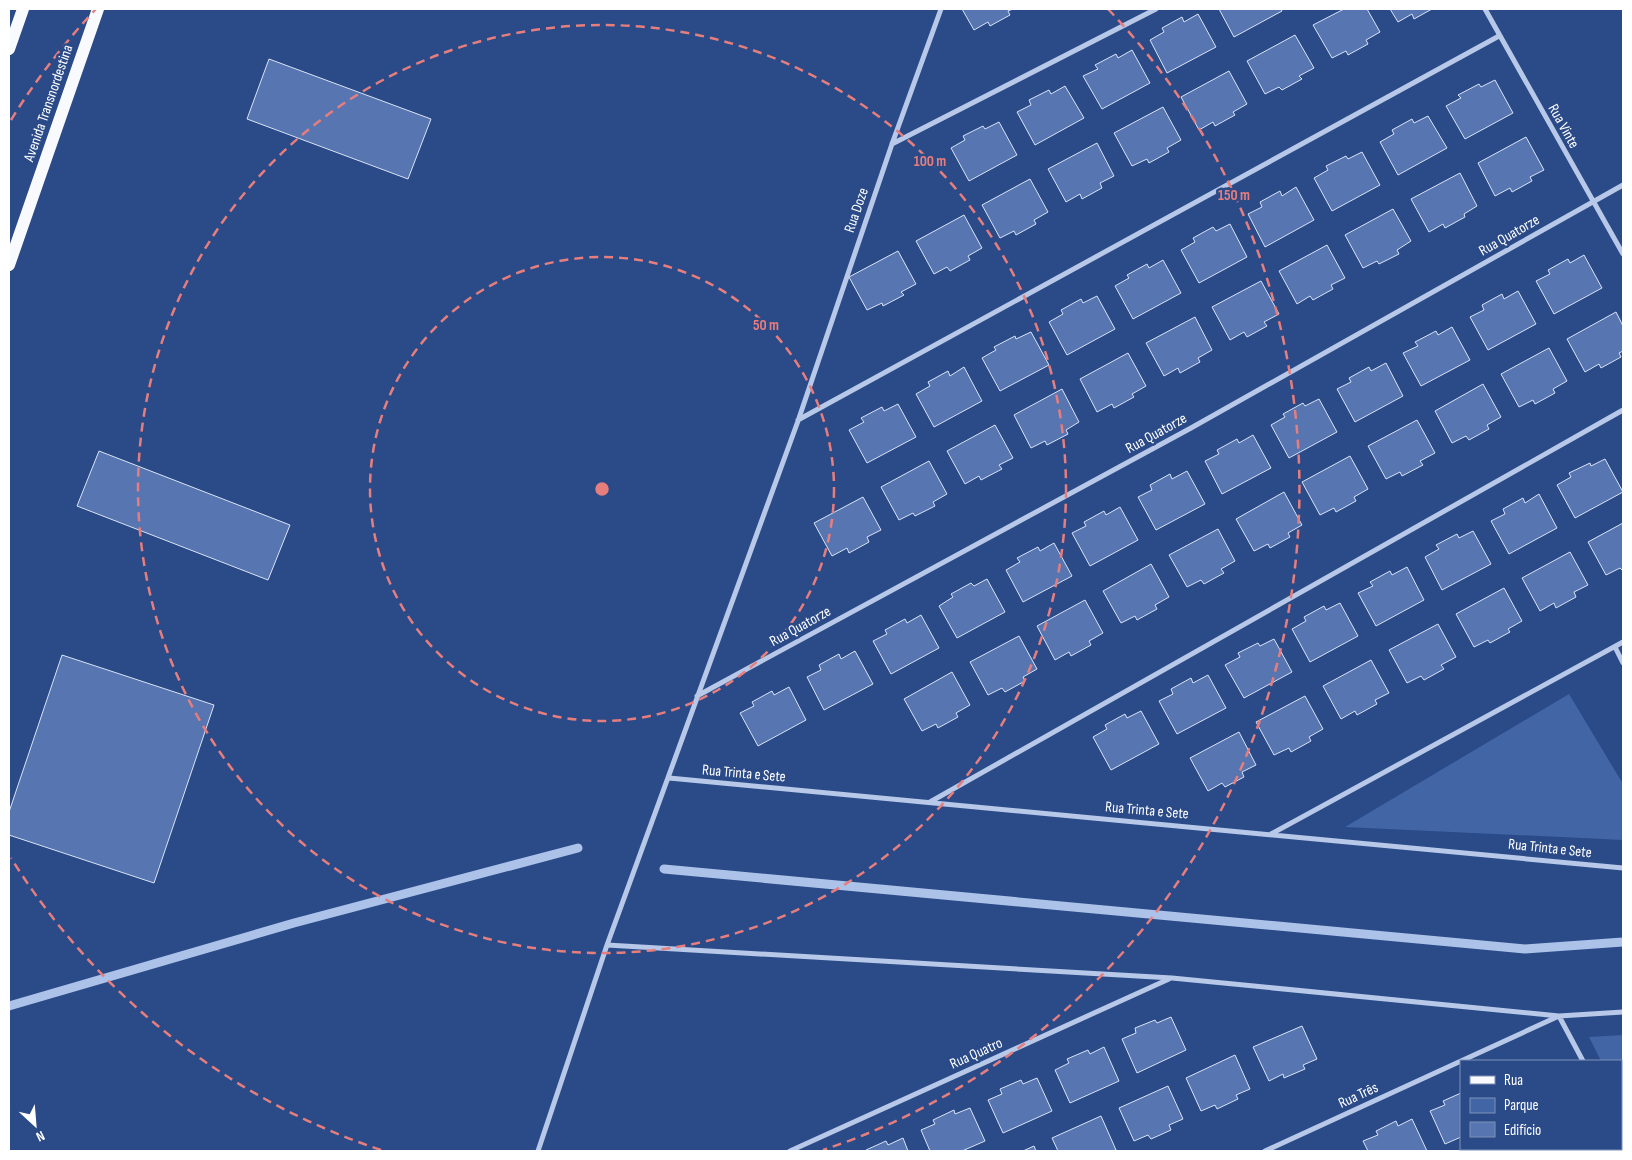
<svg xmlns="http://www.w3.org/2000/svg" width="1632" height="1160" font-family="'Sofia Sans Condensed',sans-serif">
  <rect width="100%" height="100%" fill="#2a4a88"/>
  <path fill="#4265a6" d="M1569,694L1623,784V840L1345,827Z
    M1623,1035V1105L1621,1100V1061H1601L1589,1037Z"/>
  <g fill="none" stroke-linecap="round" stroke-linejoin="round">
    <path stroke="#acc2e8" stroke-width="9" d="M664,869L1525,949L1623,942
      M9,1006L294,923L578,848"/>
  </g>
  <path fill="#5675b1" stroke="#dae4f7" d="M962,9H1013L1008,11L1010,15L990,26L988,22L974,30Z
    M1219,9H1281L1282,11L1234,37Z
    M1344,9H1367L1380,32L1366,40L1368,44L1348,55L1346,51L1332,58L1313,25Z
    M1390,9H1432L1414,19L1412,14L1398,22Z
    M1198,14L1216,47L1167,73L1150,40L1164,32L1162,28L1182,17L1184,22Z
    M1295,35L1314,68L1299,76L1302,79L1282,90L1279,87L1265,94L1247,61Z
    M1132,50L1150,83L1102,109L1083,76L1098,69L1095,65L1116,54L1118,58Z
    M269,59L431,119L408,179L247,119Z
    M1229,71L1247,104L1233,112L1235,115L1215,126L1213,122L1199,130L1181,97Z
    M1495,80L1513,113L1465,139L1446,106L1461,98L1458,95L1479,84L1481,87Z
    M1065,86L1084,118L1035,145L1017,112L1031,105L1029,100L1049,90L1051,94Z
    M1163,107L1181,140L1167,148L1169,152L1149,163L1147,159L1132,166L1114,133Z
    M1428,116L1447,148L1398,175L1380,142L1394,134L1392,130L1412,119L1414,123Z
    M999,122L1017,155L969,181L951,148L965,140L963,136L983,126L985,129Z
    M1526,137L1544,170L1530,177L1532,181L1512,192L1510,188L1495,196L1478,163Z
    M1097,143L1114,176L1100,183L1102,188L1082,199L1080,194L1066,202L1048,169Z
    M1362,152L1380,185L1332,211L1314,178L1328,170L1326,166L1346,156L1348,159Z
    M1460,173L1477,206L1464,214L1465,217L1445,228L1443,224L1429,232L1411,199Z
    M1030,179L1048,212L1034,220L1036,224L1016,235L1014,231L1000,238L982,205Z
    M1296,187L1314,220L1265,247L1248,214L1262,207L1260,202L1280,191L1282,196Z
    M1393,209L1411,241L1397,250L1399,254L1379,264L1377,261L1363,268L1345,235Z
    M964,215L982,248L968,256L970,260L950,271L947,267L934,274L916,241Z
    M1230,224L1247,257L1199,283L1181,250L1195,242L1193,238L1213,227L1216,231Z
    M1327,245L1345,278L1331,285L1333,289L1313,300L1310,296L1297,304L1279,271Z
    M898,251L916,284L901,292L904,295L883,306L882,303L867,310L849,277Z
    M1584,255L1602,288L1554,314L1536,281L1550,274L1548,270L1568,259L1570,263Z
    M1163,260L1181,293L1133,319L1115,286L1129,278L1127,275L1147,264L1149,268Z
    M1261,281L1279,314L1264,322L1267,326L1247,337L1244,332L1230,340L1212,307Z
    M1518,291L1536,324L1488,350L1470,317L1484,310L1482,305L1502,294L1504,299Z
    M1097,296L1115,329L1067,355L1049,322L1063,314L1061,310L1081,299L1083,303Z
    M1616,312L1623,326V351L1619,353L1621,357L1601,368L1599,364L1585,372L1567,339Z
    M1195,317L1212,350L1198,358L1200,362L1180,373L1178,368L1164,376L1146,343Z
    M1452,327L1470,360L1421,386L1403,353L1418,346L1415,342L1436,331L1438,335Z
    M1031,332L1049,365L1000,391L982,358L996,350L994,347L1015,336L1016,339Z
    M1549,348L1567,381L1553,389L1555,393L1535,404L1533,400L1519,407L1501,374Z
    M1128,353L1146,386L1132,394L1134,397L1114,408L1112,404L1097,412L1080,379Z
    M1386,363L1403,396L1355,422L1337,389L1351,382L1349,378L1369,367L1371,371Z
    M964,367L982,401L934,427L916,394L930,386L928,382L948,371L950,376Z
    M1483,384L1501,417L1487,425L1489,429L1469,440L1466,436L1452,443L1435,411Z
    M1062,389L1079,422L1066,430L1068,434L1047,445L1045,441L1031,448L1014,415Z
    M1319,399L1337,432L1289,458L1271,425L1285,417L1283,414L1303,403L1305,406Z
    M898,404L916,437L867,463L849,430L864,422L861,418L882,407L884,411Z
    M1417,420L1435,453L1420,461L1423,465L1402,476L1400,472L1386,479L1368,446Z
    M995,425L1013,458L999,465L1002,469L981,480L979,476L965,484L947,451Z
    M1253,435L1271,468L1222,494L1205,461L1219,454L1217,450L1237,439L1239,443Z
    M99,451L290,525L268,580L77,506Z
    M1350,456L1368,489L1354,497L1356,501L1336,512L1334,508L1320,515L1302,482Z
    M1605,459L1623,492L1575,518L1557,485L1571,477L1569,473L1590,463L1591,466Z
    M929,461L947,494L933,502L935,506L915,516L913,513L899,520L881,487Z
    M1187,471L1205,504L1156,530L1138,497L1152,490L1150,485L1170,474L1172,479Z
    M1284,492L1302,525L1288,533L1290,537L1270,548L1268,544L1254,551L1236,519Z
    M1539,494L1557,528L1509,554L1491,521L1505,514L1503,509L1523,498L1525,503Z
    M863,497L881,530L867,537L869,542L849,553L847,548L832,556L814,523Z
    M1120,507L1138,540L1090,566L1072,533L1086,526L1084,522L1104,511L1106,515Z
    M1623,523V571L1620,568L1606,575L1588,542Z
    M1218,529L1235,561L1221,569L1224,573L1204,584L1201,580L1187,587L1169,555Z
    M1473,531L1491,564L1442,590L1425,557L1439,549L1436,545L1457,534L1459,538Z
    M1054,543L1072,576L1023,602L1006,570L1020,562L1017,558L1038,547L1040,551Z
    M1570,552L1588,585L1574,592L1576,597L1556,608L1554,603L1540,611L1522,578Z
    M1151,564L1169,597L1155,605L1157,609L1137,620L1135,616L1121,623L1103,591Z
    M1407,567L1424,600L1376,626L1358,593L1373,586L1370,582L1390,571L1392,575Z
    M987,579L1005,612L957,638L939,606L953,597L951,594L971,583L974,586Z
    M1504,588L1522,621L1508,629L1510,632L1490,643L1488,640L1474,647L1456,614Z
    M1085,600L1103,633L1089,641L1091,645L1071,656L1069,652L1055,660L1037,626Z
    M1340,603L1358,636L1310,662L1292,629L1306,621L1304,617L1324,606L1326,610Z
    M921,615L939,648L891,674L873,641L887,634L885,630L905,619L907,623Z
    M1438,624L1456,657L1441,665L1444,669L1424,680L1421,676L1407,683L1389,650Z
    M1019,636L1037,669L1023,677L1025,681L1005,692L1002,688L988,695L970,662Z
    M1274,639L1292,672L1244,698L1225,665L1240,657L1238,653L1258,643L1260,646Z
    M855,651L873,684L824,710L807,677L821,670L819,665L839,654L841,659Z
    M62,655L214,705L154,883L9,835V812Z
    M1371,660L1389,693L1375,700L1377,704L1357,715L1355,711L1341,719L1323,686Z
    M952,672L970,705L956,713L958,717L938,728L936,724L922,731L904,699Z
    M1208,675L1226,708L1177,734L1159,701L1173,694L1171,689L1191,678L1193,683Z
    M789,687L806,720L758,746L740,713L754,706L752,702L772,691L774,695Z
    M1305,696L1323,729L1309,737L1311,741L1291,752L1289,748L1274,755L1256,722Z
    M1141,711L1159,744L1111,770L1093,737L1107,729L1105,725L1125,714L1127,718Z
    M1239,732L1256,765L1242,772L1244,777L1225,787L1222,783L1208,791L1190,758Z
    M1171,1017L1186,1050L1137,1073L1122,1039L1136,1033L1135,1028L1155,1020L1157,1023Z
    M1302,1026L1317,1059L1303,1065L1305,1069L1284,1078L1283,1074L1269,1081L1253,1047Z
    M1104,1047L1119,1081L1070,1103L1055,1070L1069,1063L1067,1059L1088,1050L1090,1054Z
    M1235,1055L1250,1089L1236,1095L1238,1099L1217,1109L1215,1105L1201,1111L1186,1078Z
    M1037,1078L1052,1111L1003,1133L988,1100L1002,1094L1000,1089L1021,1080L1023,1084Z
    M1168,1086L1183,1119L1169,1125L1171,1130L1151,1139L1148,1135L1134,1141L1119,1108Z
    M1461,1093V1137L1445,1144L1430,1111L1445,1105L1443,1101Z
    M970,1108L985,1141L962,1151H930L921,1130L935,1124L933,1120L954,1110L955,1114Z
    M1101,1116L1116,1150L1112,1151H1058L1052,1138Z
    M1412,1119L1427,1151H1368L1363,1141L1378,1135L1376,1131L1396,1121L1398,1126Z
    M903,1138L908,1151H866V1150L886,1141L888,1145Z
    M1034,1146L1036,1151H1023Z
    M1528,1149H1587L1588,1150L1584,1151H1529Z"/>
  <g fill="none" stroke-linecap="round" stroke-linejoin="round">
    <path stroke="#b7c8e8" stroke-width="5" d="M1485,9L1623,254
      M892,144L1156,9
      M798,420L1499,36
      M1615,647L1623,663
      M697,696L1191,428L1623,185
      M669,778L1623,868
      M930,802L1623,410
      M1271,834L1623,642
      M607,945L1172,978L1559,1016L1623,1012
      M1461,1061L1559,1016L1583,1061
      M1621,1131L1623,1135
      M538,1151L607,945L798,421L892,144L941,9
      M790,1151L1169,979
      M1265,1151L1461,1061"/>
    <path stroke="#f9fafe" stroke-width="12" d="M9,49L23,9
      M9,265L98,9"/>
  </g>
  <g fill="none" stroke="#e67e7e" stroke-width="2.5" stroke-dasharray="9 6">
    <circle cx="602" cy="489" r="232"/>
    <circle cx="602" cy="489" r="464"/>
    <path d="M381 1150A697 697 0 0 1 11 858M11 120A697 697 0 0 1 96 9M1108 9A697 697 0 0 1 823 1150"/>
  </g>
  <g text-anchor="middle" stroke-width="5" stroke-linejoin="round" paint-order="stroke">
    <g font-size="15" fill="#fff" stroke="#2a4a88">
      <text transform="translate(48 103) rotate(-71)" y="5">Avenida Transnordestina</text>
      <text transform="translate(1564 126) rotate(61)" y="5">Rua Vinte</text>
      <text transform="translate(856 210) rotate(-71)" y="5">Rua Doze</text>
      <text transform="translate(1509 235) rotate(-30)" y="5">Rua Quatorze</text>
      <text transform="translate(1156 433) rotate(-29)" y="5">Rua Quatorze</text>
      <text transform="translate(800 626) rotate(-29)" y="5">Rua Quatorze</text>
      <text transform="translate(744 773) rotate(5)" y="5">Rua Trinta e Sete</text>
      <text transform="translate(1147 810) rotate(5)" y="5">Rua Trinta e Sete</text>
      <text transform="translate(1550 848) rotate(6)" y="5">Rua Trinta e Sete</text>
      <text transform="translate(976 1053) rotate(-24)" y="5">Rua Quatro</text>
      <text transform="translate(1358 1095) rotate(-25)" y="5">Rua Três</text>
    </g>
  </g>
  <circle cx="602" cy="489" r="8" fill="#e67e7e" stroke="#2a4a88" stroke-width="2.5"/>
  <g font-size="15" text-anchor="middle" font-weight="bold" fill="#e67e7e" stroke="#2a4a88" stroke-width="5" stroke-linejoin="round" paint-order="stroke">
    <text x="930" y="166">100 m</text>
    <text x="1234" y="200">150 m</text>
    <text x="766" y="330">50 m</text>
  </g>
  <rect width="1632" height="1160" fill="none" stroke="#ffffff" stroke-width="20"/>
  <rect x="1460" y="1060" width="162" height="90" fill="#2a4a88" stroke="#7f92b8"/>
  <rect x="1470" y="1076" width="25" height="8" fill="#f9fafe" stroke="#7f92b8"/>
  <text x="1504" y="1085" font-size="15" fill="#ffffff">Rua</text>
  <rect x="1470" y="1098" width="25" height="15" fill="#4265a6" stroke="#7f92b8"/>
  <text x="1504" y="1110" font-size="15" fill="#ffffff">Parque</text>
  <rect x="1470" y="1122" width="25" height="15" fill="#5675b1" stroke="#7f92b8"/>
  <text x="1504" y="1135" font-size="15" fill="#ffffff">Edifício</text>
  <g transform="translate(35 1125) rotate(154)" stroke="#2a4a88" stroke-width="4" paint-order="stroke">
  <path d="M0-4L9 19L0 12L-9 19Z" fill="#ffffff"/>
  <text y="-8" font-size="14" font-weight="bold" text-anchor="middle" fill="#ffffff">N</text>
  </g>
</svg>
